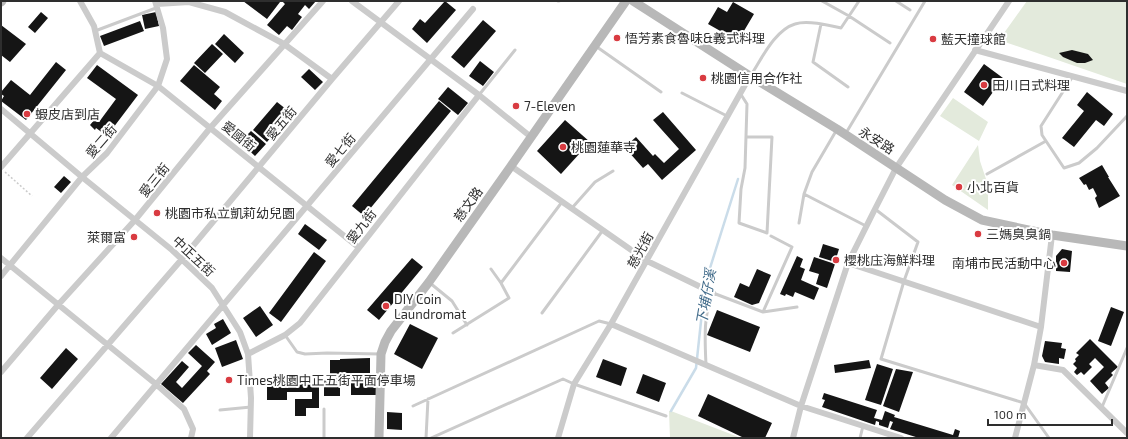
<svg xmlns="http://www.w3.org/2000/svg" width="1128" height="439" font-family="'Exo 2','Noto Sans TC',sans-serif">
  <rect width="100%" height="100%" fill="#fff"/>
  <path fill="#e3eadc" d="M1027,1H1127V84L999,40Z
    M953,98L988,122L979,141L940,116Z
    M978,145L980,161L988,185V210L952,185Z
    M669,411H671L741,438H670Z"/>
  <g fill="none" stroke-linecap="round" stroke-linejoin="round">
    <path stroke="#cadce9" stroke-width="2.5" d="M671,411L696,368L705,284L738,179"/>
  </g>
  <path fill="#151515" d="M243,1H279L280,2L267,19Z
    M282,1H316L309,9L305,5L298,14L302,17L292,30L287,26L279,35L267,25L285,4Z
    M445,1L456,10L427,43L412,29L420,19L425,23Z
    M733,2L754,14L738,41L708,24L718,7L727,12Z
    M41,12L48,18L35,33L28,27Z
    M156,12L159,26L145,29L142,15Z
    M483,20L496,31L464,68L451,57Z
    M140,21L144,31L104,46L100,36Z
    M1,25L26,44L10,62L1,55Z
    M224,34L244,53L235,63L215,44Z
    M212,44L223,54L205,73L194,63Z
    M1072,50L1088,54L1093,60L1085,63H1077L1063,57L1059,53Z
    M480,61L494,72L483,86L469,76Z
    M56,62L66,70L26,120L1,101L4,96L1,94V92L11,80L30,95Z
    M984,64L1003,78L983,106L964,92Z
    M97,65L138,95L107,136L96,128L95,130L90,125L95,119L99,122L116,99L87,78Z
    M194,65L220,87L214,94L222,101L215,110L180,81Z
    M309,69L323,82L315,90L301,77Z
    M448,87L468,103L458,115L438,99Z
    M1087,92L1113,114L1104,126L1096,120L1074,147L1062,138L1084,111L1077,105Z
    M439,101L451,111L364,216L352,206Z
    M277,102L291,113L267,142L253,130Z
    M663,112L696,150L662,180L648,164L643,168L627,150L629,148L627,145L636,137L653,156L655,154L664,163L679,149L653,120Z
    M565,120L590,142L561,174L537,151Z
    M251,131L266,144L255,156L240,142Z
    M1102,165L1109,177H1108L1120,196L1099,208L1095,198L1097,196L1093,188L1089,190L1086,184L1084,185L1079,178Z
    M64,176L71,182L61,193L54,187Z
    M305,224L327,240L319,250L298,234Z
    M823,244L839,249L835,262L819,257Z
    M1062,249L1072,251L1070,272L1056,271V256Z
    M314,252L326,261L281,322L269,313Z
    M797,256L803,259L800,267L805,269L801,280L819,288L814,300L795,292L793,297L786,294L785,296L780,294Z
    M814,257L835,264L827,288L816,284L819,274L809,271Z
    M412,258L423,267L379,320L367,310Z
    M757,269L771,275L759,303L752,305L734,297L740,283L749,287Z
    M260,306L273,325L256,337L243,318Z
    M1111,307L1124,312L1111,346L1098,341Z
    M717,310L760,327L750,352L707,335Z
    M223,319L231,333L212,345L206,334L216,328L214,324Z
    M410,324L438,338L422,369L394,354Z
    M1090,339L1118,367L1111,373L1113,375L1105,383L1109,388L1102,394L1090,381L1104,367L1095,358L1089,364L1092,367L1084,375L1081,372L1077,375L1074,372L1077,368L1073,364L1076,361L1075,359L1079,355L1076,353Z
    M236,340L243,359L222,367L215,348Z
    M1045,341L1062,343L1061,348L1066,349L1064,359L1059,358V364L1045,362L1042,356Z
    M196,345L215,362L207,371L210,374L183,403L161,384L182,361L189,367L176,382L182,388L202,366L188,353Z
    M66,348L78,359L52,389L40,378Z
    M370,358V373L340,374V396H324V380H330V360H340V359Z
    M603,359L627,368L621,386L596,377Z
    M869,360L871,368L835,373L834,365Z
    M877,364L893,369L881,405L865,400Z
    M896,369L913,372L899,412L883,406Z
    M643,374L666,383L659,402L636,393Z
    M351,379H378L377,395H351Z
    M319,383V408H306V416H295V399H312V392H287V400H267V384Z
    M824,393L877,410L874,418L882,420L885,411L895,415L894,417L953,435L955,429L960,431L958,438H919L890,429L893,422L890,421L888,428L879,425V422L876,421L875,425L822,407L825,400L822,399Z
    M708,394L772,423L765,438H744L698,416Z
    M387,412L402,413V430L387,429Z"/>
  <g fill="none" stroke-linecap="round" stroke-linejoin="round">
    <path stroke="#cbcbcb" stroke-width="1.5" stroke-dasharray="2 2" stroke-linecap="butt" d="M5,172L32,196"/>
    <path stroke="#cbcbcb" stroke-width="3" d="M558,1H559
      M822,1L849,16L890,43
      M896,1L910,10
      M821,24L813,62L848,87
      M95,31L156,8
      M597,47L661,92
      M751,75C762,58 775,30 795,24C807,20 828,25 841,28L859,1
      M1073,76L1041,126L1042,135L1064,168L1079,163L1097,148L1127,116
      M682,93L727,116
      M740,93L747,104L745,168L741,189L739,223L767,233L772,137H746
      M479,95L515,50
      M846,133L925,1
      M987,174L1046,141
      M804,194L866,226
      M572,208L595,182L613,171
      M875,209L918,242L904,281L881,359L1024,403L1049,438
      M799,223L804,194L812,172L836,131
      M430,283L452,301L467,325
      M501,283L562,202
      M763,312L792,247L771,236
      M542,313L603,230
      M453,333L509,298L501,283L491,269
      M285,335L297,352L305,354L327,353L380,354
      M706,365C705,342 703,314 713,293L763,312L797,307
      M413,406L599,321L611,324
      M1102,407L1127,348
      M220,410L251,407
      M324,438V409
      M426,438L428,399
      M431,438L563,379L574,384L666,416
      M860,438L863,426"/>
    <path stroke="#cbcbcb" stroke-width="6" d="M352,1L479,95L531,137
      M157,4L189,2L225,12L284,44L332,79
      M975,50L1127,91
      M100,53L158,86L358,247
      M1,109L82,177L172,250L212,288L240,332L248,354L251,398L250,438
      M511,166L647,261L713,293
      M1,167L100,53L94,26L80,1
      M1,258L157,385L184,409L193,429L191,438
      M848,263L1041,327
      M1,276L82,177L107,153L158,86L167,59L163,28L155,1
      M611,324L801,406L901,438
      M248,354L285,335L300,323L479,95
      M1034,365L1063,370L1127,433
      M1,372L58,305L135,220L211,127L323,1
      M27,438L182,259L332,79L399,1
      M111,438L473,9
      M558,438L574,384L611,324L750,76
      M793,438L801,406L848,263L873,213L896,168L1009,1
      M1015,438L1034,365L1041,327L1052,235"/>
    <path stroke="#b8b8b8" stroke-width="9" d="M633,1L750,76L837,129L945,200L982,220L1052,235L1127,246
      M1,2L2,1
      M379,438L381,354L385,342L391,331L429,282L511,166L626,1"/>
  </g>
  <g fill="#d93b41" stroke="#fff" stroke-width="1.5">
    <circle cx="617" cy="38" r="4"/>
    <circle cx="933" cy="39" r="4"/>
    <circle cx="703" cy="78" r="4"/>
    <circle cx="984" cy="85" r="4"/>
    <circle cx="516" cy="106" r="4"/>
    <circle cx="27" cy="114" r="4"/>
    <circle cx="563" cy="147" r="4"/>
    <circle cx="959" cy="187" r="4"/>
    <circle cx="157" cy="213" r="4"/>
    <circle cx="978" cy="234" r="4"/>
    <circle cx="134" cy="237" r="4"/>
    <circle cx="836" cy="260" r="4"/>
    <circle cx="1064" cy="263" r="4"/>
    <circle cx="386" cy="306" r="4"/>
    <circle cx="229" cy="380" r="4"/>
  </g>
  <g text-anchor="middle" stroke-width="4" stroke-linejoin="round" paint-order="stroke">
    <g font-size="13" fill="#2e2e2e" stroke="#fff" text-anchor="start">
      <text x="625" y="43">悟芳素食魯味&amp;義式料理</text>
      <text x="941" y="44">藍天撞球館</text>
      <text x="711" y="83">桃園信用合作社</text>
      <text x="992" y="90">田川日式料理</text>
      <text x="524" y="111">7-Eleven</text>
      <text x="35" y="119">蝦皮店到店</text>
      <text x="571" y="152">桃園蓮華寺</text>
      <text x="967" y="192">小北百貨</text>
      <text x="165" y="218">桃園市私立凱莉幼兒園</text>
      <text x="986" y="239">三媽臭臭鍋</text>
      <text x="126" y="242" text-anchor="end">萊爾富</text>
      <text x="844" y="265">櫻桃庒海鮮料理</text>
      <text x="1056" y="268" text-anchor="end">南埔市民活動中心</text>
      <text x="394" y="304">DIY Coin<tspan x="394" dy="15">Laundromat</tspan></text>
      <text x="237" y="385">Times桃園中正五街平面停車場</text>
    </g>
    <g font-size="13" fill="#2e2e2e" stroke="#fff">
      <text transform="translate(281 123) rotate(-50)" y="5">愛五街</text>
      <text transform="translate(239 136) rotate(39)" y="5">愛國街</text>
      <text transform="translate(877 140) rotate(32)" y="5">永安路</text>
      <text transform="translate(101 141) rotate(-49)" y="5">愛二街</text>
      <text transform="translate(340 150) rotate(-50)" y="5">愛七街</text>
      <text transform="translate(154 180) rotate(-51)" y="5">愛三街</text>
      <text transform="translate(468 204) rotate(-54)" y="5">慈文路</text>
      <text transform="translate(361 226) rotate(-52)" y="5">愛九街</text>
      <text transform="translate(640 250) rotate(-61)" y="5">慈光街</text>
      <text transform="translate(194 256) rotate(43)" y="5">中正五街</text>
    </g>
    <g font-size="14" font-style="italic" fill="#416b8a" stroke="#fff">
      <text transform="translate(706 297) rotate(-80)" y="5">下埔仔溪</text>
    </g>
  </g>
  <rect width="1128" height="439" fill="none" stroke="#2e2e2e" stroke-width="4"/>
  <path d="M988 419v6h124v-6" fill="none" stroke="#2e2e2e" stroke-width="2"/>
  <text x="994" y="419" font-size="12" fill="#2e2e2e" stroke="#ffffff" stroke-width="3" paint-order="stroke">100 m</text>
</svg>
